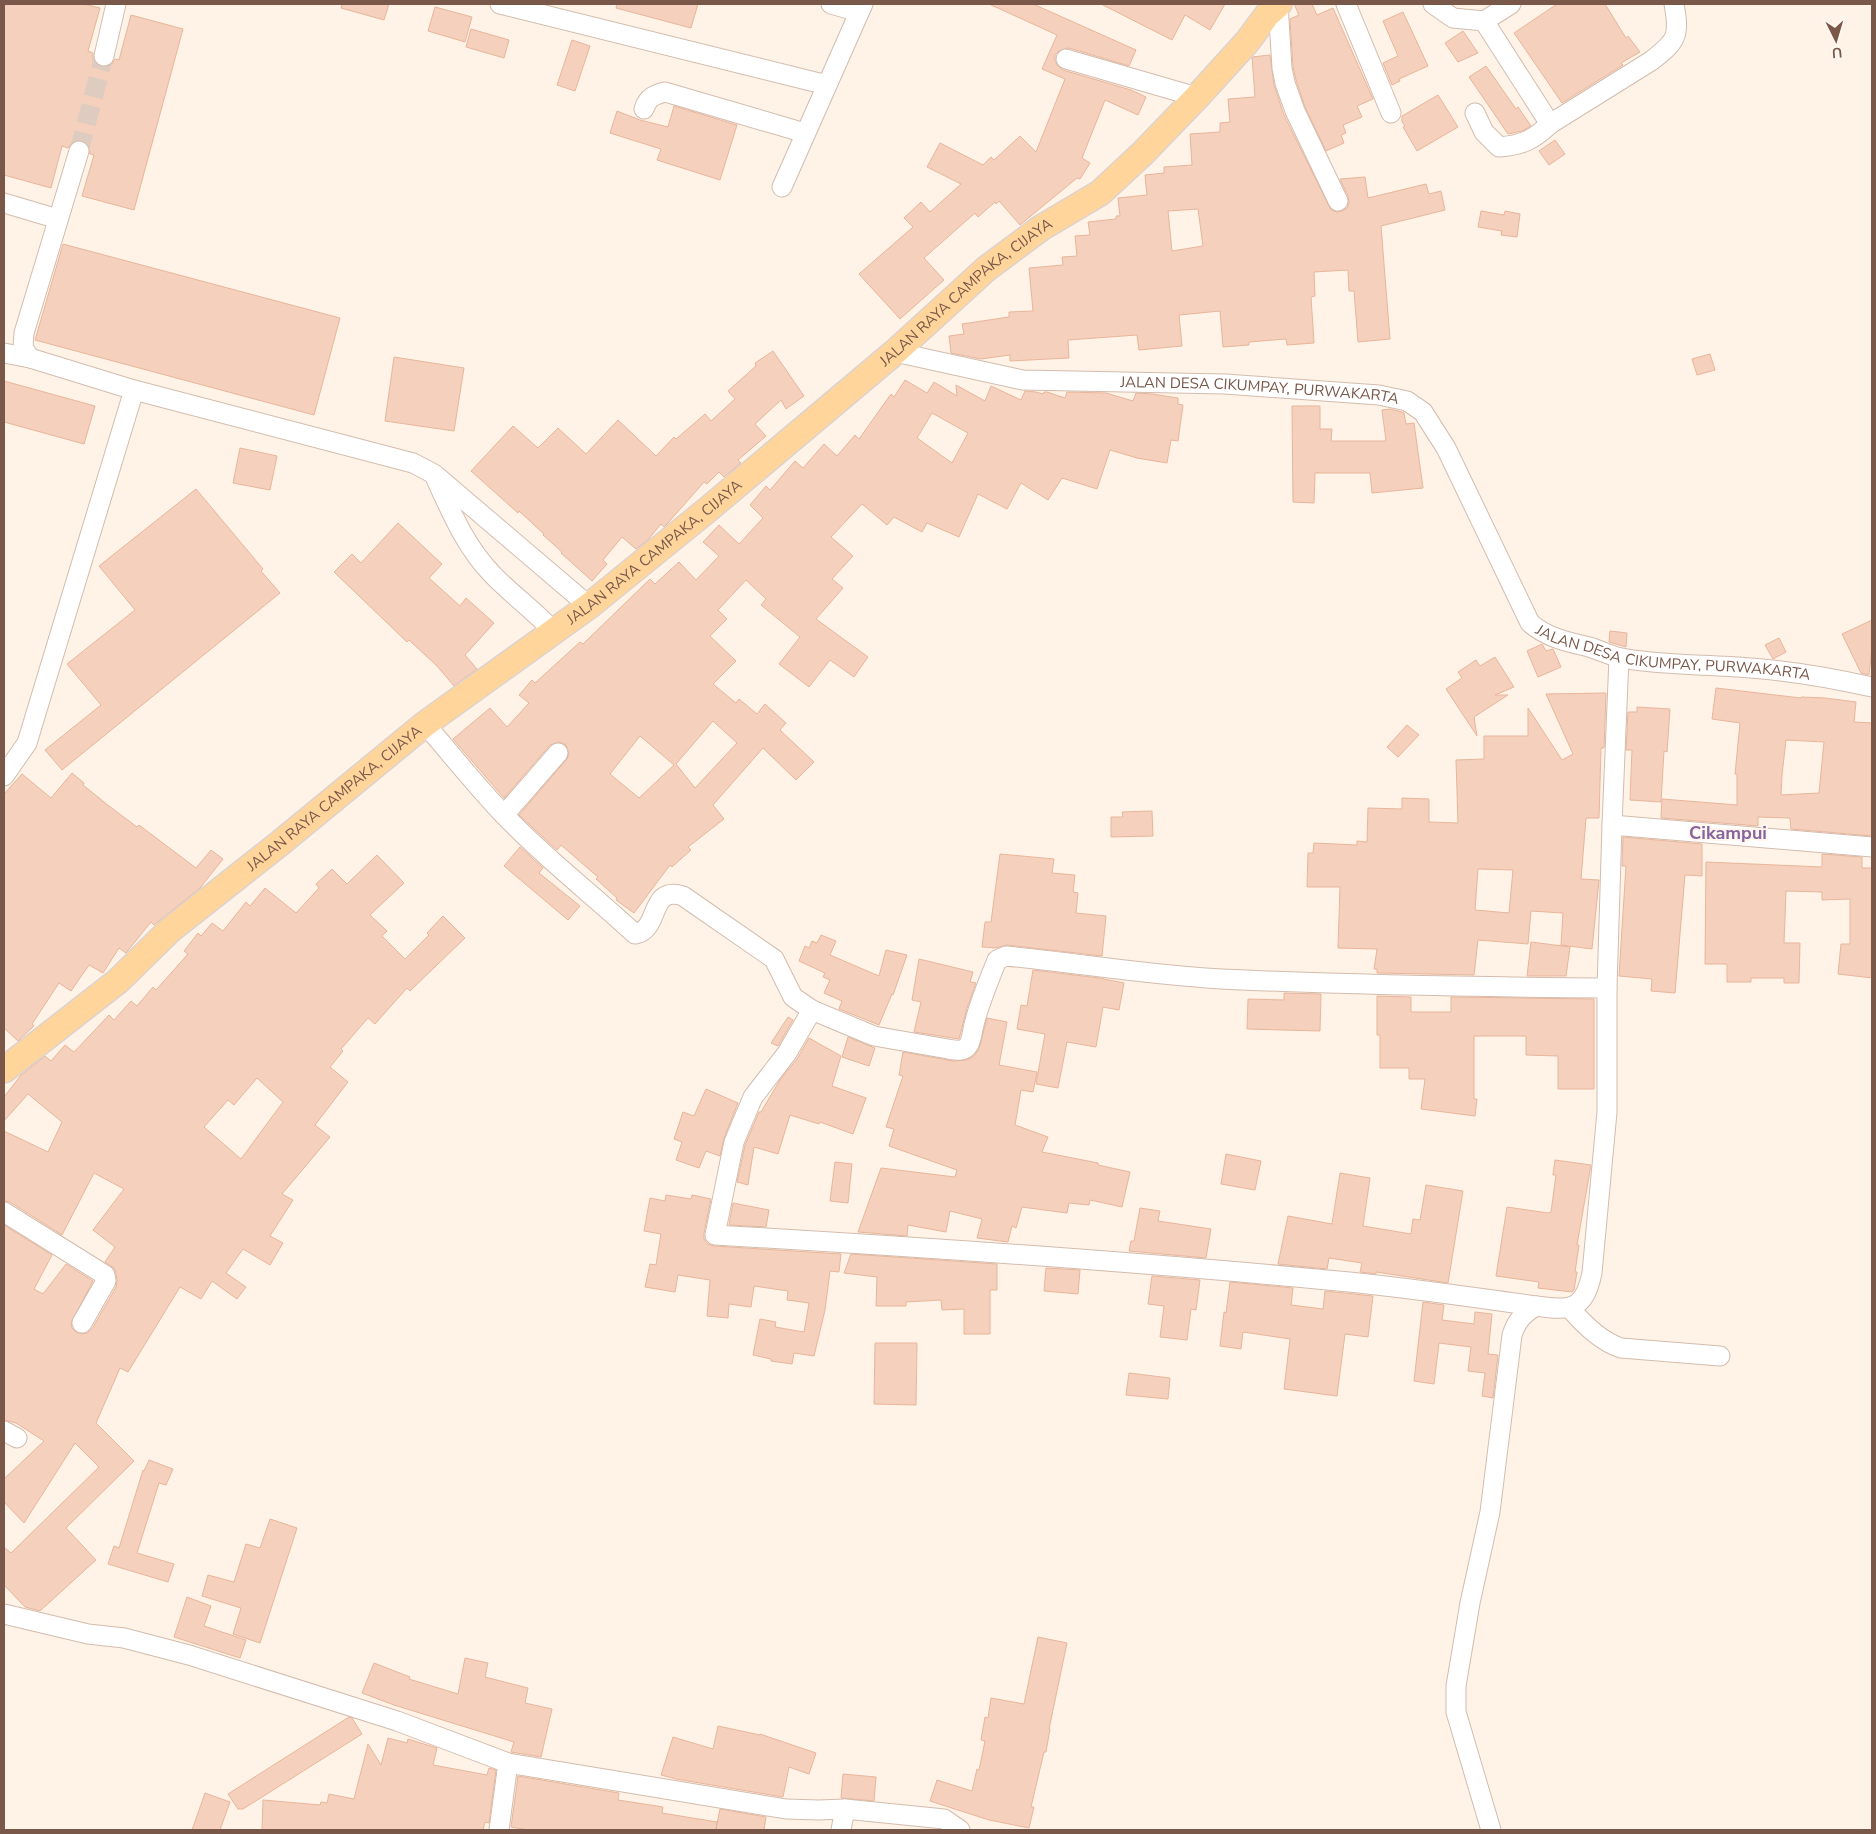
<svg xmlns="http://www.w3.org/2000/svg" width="1876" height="1834" font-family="'Nunito Sans',sans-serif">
  <rect width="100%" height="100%" fill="#fef3e6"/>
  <path fill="#f5d0bc" stroke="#e9b59b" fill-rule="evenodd" d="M4,4H84L100,8L88,51L93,53V60L97,65L102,67L112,64L115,59L119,60L131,15L183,29L134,210L82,196L94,155L90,154L87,144L82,140L72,143L68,148L62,146L51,188L4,175Z
    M342,4H389L384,20L341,8Z
    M617,4H698L691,28L616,8Z
    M989,4H1033L1136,50L1129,66L1069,48L1059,51L1055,55V61L1058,66L1063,70L1131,90L1146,97L1138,115L1105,100L1082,158L1090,163L1080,179L1077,178L1020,225L999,201L996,204L995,202L978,217L975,213L924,258L944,280L900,319L859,274L913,227L904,218L921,202L930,212L961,184L927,167L940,143L983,165L991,157L994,160L1020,136L1036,152L1065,79L1042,69L1057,35Z
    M1101,4H1225L1210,30L1185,15L1172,40Z
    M1294,4H1312L1317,15L1333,8L1373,99L1357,106L1362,117L1343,125L1346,133L1341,135L1344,143L1326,151L1305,107L1296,80L1293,67L1290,19L1299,15Z
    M1557,4H1605L1626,38L1628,36L1640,52L1621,63L1623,65L1562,103L1514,33Z
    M435,7L472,17L465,42L428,31Z
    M1403,12L1428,66L1399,79L1400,81L1392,85L1383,63L1398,56L1383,21Z
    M471,29L509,40L504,58L466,47Z
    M1463,31L1478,53L1458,62L1445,43Z
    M572,40L590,46L575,91L557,85Z
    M1270,55L1274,85L1284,115L1331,210L1337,212L1342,211L1347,208L1349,202L1348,196L1340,179L1365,177L1368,198L1426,184L1429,194L1441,191L1445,210L1381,226L1390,339L1358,342L1354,291H1349L1348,270L1314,272L1315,296L1311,297L1314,343L1287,345L1286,339L1249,342V345L1223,347L1220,311L1179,315L1182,346L1139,350L1137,335L1068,340L1069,358L1010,361V355L981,359L951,353L949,336L964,334L962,324L1009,317V312L1033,311L1029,268L1063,265L1062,257L1077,256L1075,236L1090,235L1088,222L1116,219V216H1120L1118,198L1147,195L1145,175L1164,173V167L1192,165L1190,134L1220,132V123L1230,122L1228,99L1255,97L1252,57ZM1198,209L1203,246L1172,251L1168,211Z
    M1486,66L1516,109L1518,107L1531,126L1522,131L1508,134L1469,77Z
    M1438,95L1458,127L1417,151L1403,127L1405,126L1402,122V116Z
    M674,106L737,125L720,180L657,160L661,149L610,133L617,111L640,120L668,127Z
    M1555,140L1565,154L1549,165L1539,151Z
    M1481,211L1504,215L1505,211L1520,214L1517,237L1501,235L1502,231L1478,227Z
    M63,244L340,318L314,415L35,340Z
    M773,351L804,396L786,409L781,400L755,424L766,436L738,460L741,463L724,477L719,472L707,484L704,482L668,523L664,527L661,524L647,541L636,549L622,537L603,560L607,564L592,581L561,553L562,552L543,535L544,534L519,511L518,513L471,471L513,426L538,448L558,428L586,454L618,420L656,456L674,437L676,439L705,414L711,421L735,399L728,391L756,366L755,363Z
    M1710,354L1715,370L1697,375L1692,359Z
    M394,357L464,368L454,431L385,421Z
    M905,380L927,393L934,382L957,396L956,385L985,401L991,386L1021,400L1025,391L1036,392L1043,394L1044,392H1047L1065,398L1067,392L1106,393L1133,401L1136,393L1152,394L1178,398V404L1183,405L1178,441L1171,440L1167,463L1137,458L1110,450L1097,489L1062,478L1048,500L1021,483L1007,509L978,494L959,537L927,523L922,532L894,517L887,525L862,504L831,537L853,556L832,579L843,588L816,619L868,657L854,677L830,660L809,687L779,664L800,637L761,605L766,599L746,580L718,610L727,619L710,636L736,661L713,684L736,703L739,699L757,714L765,704L786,723L780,730L814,762L796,780L763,748L713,805L724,819L688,847L691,850L672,867L670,865L634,913L616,900L617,898L596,879L598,877L561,845L557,850L519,815L566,760L569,755L566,745L560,742L550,745L504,798L453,739L490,708L507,727L529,703L519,695L532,680L535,683L580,642L583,644L650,579L655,584L679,562L696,580L719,556L703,542L719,525L739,544L763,518L750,505L766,486L770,490L795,461L803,468L824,444L837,456L855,435L859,439L891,394L894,397ZM932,413L968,433L952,463L917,438ZM713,721L737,743L695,788L676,764ZM640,736L674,765L639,798L610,774Z
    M4,381L95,406L84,444L4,422Z
    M1292,406H1320V429H1332L1331,441H1386L1382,410L1390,409L1402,412L1404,413L1406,424L1414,423L1423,488L1372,493L1370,473H1315L1314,503L1293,502Z
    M240,448L277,456L270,490L233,483Z
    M196,489L263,569L261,571L280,593L62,770L45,750L101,705L67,664L135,610L99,566Z
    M398,523L442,564L429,578L460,606L466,598L494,623L465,655L477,669L454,686L437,666L409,640L407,642L334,572L352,554L361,563Z
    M1872,620V648L1869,675L1861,673L1842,634Z
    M1610,631L1627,633L1626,647L1609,642Z
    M1779,638L1786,652L1773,659L1765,645Z
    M1542,644L1546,651L1553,649L1561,667L1538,677L1527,651Z
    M1495,657L1514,687L1495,695H1508L1474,717L1477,736L1446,689L1462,678L1458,672L1476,660L1480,666Z
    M1716,688L1801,698V697L1825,698L1856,702L1854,722L1872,723V836L1791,829L1790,818L1758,817V826L1661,818L1662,799L1737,805V774H1735L1740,723L1712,719ZM1786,740L1824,742L1819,793L1781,795L1782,775Z
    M1606,693L1604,748H1601L1599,818H1586L1581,879L1599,880L1592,949L1561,945L1563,913L1531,911L1528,944L1478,940L1474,975L1377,973V969H1374L1377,949L1338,948L1340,887H1307L1308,853H1313L1314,843L1357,845V841L1367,842L1368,808L1402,809V798L1429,799V822L1458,823L1456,760L1484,759V736H1528V708L1562,760L1573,754L1546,694ZM1478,869L1513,870L1509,913L1475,910Z
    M1637,707L1670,709L1667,752L1664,751L1661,802L1630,800L1632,750H1626L1628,712H1637Z
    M1407,725L1419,735L1398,757L1387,747Z
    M72,773L84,783L83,785L109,806L137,827L139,825L196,868L211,850L223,859L200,888L154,925L151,922L126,953L119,948L103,973L89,965L71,991L59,983L32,1024L34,1026L18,1041L4,1028V794L22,774L51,798Z
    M1152,811L1153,836L1111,837V817H1123L1122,812Z
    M1623,837L1702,844V876L1685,875L1675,993L1651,991L1652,979L1619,976L1626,866H1622Z
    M520,847L543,868L539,873L580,906L568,920L504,866Z
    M1000,854L1054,859L1052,873L1075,875L1073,892L1078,893L1076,913L1106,916L1102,956L1007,945L996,948L982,947L985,922H991Z
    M1822,854L1862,857V868H1872V978L1838,974L1841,944H1850V899L1822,900V892L1786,891L1784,943H1800L1799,983H1784V978H1751V982H1727V964H1705L1706,862L1822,867Z
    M377,855L404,883L370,915L387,931L382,936L405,959L429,935L427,933L443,916L465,938L410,991L407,988L375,1024L368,1018L341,1049L343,1051L330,1067L348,1082L315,1125L330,1137L282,1194L293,1200L270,1236L283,1243L270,1265L243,1249L226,1273L246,1287L237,1299L212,1281L201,1299L180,1287L128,1372L120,1368L96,1423L134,1461L66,1528L96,1560L40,1611L25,1607L4,1585V1547L11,1553L99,1467L75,1443L24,1523L4,1502V1479L44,1441L16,1423L4,1420V1225L52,1255L34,1289L43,1294L66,1264L93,1281L71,1323L72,1328L76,1332L82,1334L87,1333L92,1329L116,1287L117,1280L115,1269L105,1262L115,1247L93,1230L124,1189L94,1173L62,1235L10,1202L4,1201V1131L48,1152L62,1122L28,1094L4,1121V1097L21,1075L45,1056L51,1061L65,1045L74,1052L109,1015L114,1020L131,1001L137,1006L153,987L156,990L188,954L184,951L198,933L201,936L212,923L223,931L246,902L250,906L265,888L296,913L319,888L316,884L332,869L347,884ZM257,1078L283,1102L241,1159L204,1127L228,1100L234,1105Z
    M821,935L836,941L830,955L879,976L886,950L907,955L893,995L892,994L879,1025L839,1009L842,1001L824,993L830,980L823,977L825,973L799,961L805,946L809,948L812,941L817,943Z
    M1531,942L1570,947L1566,976H1527Z
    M919,959L973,972L970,982L976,983L967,1008L959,1039L914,1032L921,1002L912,1000Z
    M1033,970L1099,978L1124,983L1119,1010L1103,1007L1096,1047L1067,1042L1058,1088L1036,1084L1045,1034L1017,1029L1021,1005L1027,1006Z
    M1284,993L1321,994L1320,1031L1247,1029L1248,999L1284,1000Z
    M1377,996L1411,997V1012H1451V997L1594,999V1089H1558V1056L1526,1055V1036H1474V1099H1477L1475,1116L1421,1109L1425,1079H1409V1068H1380V1035H1377Z
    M788,1017L793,1020L778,1046L771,1043Z
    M987,1018L1007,1022L999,1065L1037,1072L1033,1092L1021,1090L1015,1125L1048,1137L1042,1152L1098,1163V1165L1130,1172L1122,1207L1090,1200L1089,1205L1069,1203L1067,1213L1022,1207L1016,1228L1012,1226L1008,1242L977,1238L982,1219L950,1211L946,1232L908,1225L907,1236L858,1232L881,1168L955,1177L957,1170L889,1146L894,1129L886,1127L903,1076L899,1075L903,1052L954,1061L967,1060L974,1056L979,1049Z
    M848,1037L875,1048L869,1066L842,1057Z
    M809,1038L841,1056L832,1086L866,1098L853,1134L820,1122L819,1124L790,1115L778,1154L754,1147L748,1185L737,1182L745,1145L759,1112H761L780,1080L797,1059Z
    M706,1089L738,1103L724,1138L720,1156L706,1151L699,1168L676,1160L682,1142L674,1139L683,1112L694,1116Z
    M1226,1154L1261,1161L1255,1190L1221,1184Z
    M1555,1160L1591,1165L1577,1245H1579L1575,1272H1577L1574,1290L1572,1292L1538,1288L1539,1282L1496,1276L1507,1207L1548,1213L1551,1212L1556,1175H1553Z
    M835,1162L852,1164L848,1203L830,1201Z
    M1340,1173L1370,1178L1363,1226L1411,1234L1413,1219L1420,1220L1426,1185L1463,1191L1448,1283L1376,1272V1274L1360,1272L1362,1263L1329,1258L1327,1269L1278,1264L1288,1216L1332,1224Z
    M666,1195L691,1199L692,1195L711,1199L704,1233V1239L708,1244L714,1246L841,1254L839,1272L830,1271L825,1310L814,1356L794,1353L792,1364L771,1361V1359L753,1355L760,1319L776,1322L775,1327L804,1332L809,1303L787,1300L788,1291L754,1286L751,1307L729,1304L728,1318L707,1316L710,1280L678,1275L675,1292L645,1287L650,1264L656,1265L661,1234L644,1231L650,1198L665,1201Z
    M733,1203L769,1210L766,1227L729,1225Z
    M1140,1208L1160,1211L1158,1221L1211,1229L1206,1258L1129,1251L1131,1241H1134Z
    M851,1254L997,1264V1290H990V1334H964V1309L942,1310L941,1300L906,1302V1306H876L877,1277L844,1273Z
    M1046,1268L1080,1270L1078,1294L1044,1291Z
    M1152,1276L1200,1280L1196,1310L1191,1309L1187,1340L1160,1337L1164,1306L1148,1304Z
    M1230,1282L1293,1288L1291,1305L1323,1309L1325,1291L1373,1296L1368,1337L1345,1334L1337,1396L1284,1389L1290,1339L1243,1332L1241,1349L1220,1346L1224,1312L1226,1313Z
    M1423,1302L1444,1305L1442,1320L1474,1324L1475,1312L1492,1314L1488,1354L1498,1355L1493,1398L1482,1396L1485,1373L1468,1371L1471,1347L1439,1343L1434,1384L1414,1381Z
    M875,1343H917L916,1405L874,1404Z
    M1129,1373L1170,1378L1168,1399L1126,1395Z
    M149,1460L173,1469L166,1485L159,1483L137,1553L174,1564L168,1582L108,1564L114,1546L119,1548L143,1470L144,1471Z
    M270,1519L297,1528L260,1643L233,1634L241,1608L202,1596L208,1575L234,1582L246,1544L260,1548Z
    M187,1597L211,1606L204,1626L246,1640L240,1658L174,1637Z
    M1038,1637L1067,1643L1049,1729H1050L1046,1752H1044L1031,1807H1034L1029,1828L989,1820L930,1801L937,1780L972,1791L977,1769L979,1770L985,1741L981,1740L985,1717L988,1718L991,1698L1024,1704Z
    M465,1658L488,1663L485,1677L528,1688L525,1703L552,1709L541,1757L511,1752L514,1742L394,1705L362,1693L374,1663L410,1677L409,1679L458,1694Z
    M349,1717L352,1718L362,1734L243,1809H238L228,1794Z
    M718,1726L760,1735V1734L816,1753L809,1774L789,1767L783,1797L676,1779L661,1775L673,1737L713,1749Z
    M388,1738L407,1743L408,1739L437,1748L433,1765L487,1775L489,1768L496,1770L489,1823L485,1822L483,1830H262L263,1800L320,1805L321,1802L327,1803L329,1794L354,1799L368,1744L381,1765Z
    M843,1774L876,1777L874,1801L841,1798Z
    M518,1776L619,1793L618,1800L663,1807L662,1813L717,1822L716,1829L720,1809L766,1817L764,1830H528L511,1827Z
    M205,1793L230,1802L220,1830H192Z"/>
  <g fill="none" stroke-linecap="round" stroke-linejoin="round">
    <path stroke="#ddccbf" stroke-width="19" stroke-dasharray="19 9" stroke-linecap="butt" d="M79,151L104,56"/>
    <g stroke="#d3bcae" stroke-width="21">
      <g id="minor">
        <path d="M500,4L827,85"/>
        <path d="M831,4L859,12"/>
        <path d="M1278,4L1282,68L1285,83L1295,111L1338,201"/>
        <path d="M1346,4L1391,113"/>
        <path d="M1433,4L1453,18L1484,21L1511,4"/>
        <path d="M1484,21L1550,124"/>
        <path d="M104,56L116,4"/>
        <path d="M1066,59L1197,97"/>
        <path d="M644,109C648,97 654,95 665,92L805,133"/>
        <path d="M1475,113L1484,132L1499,147C1523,145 1533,140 1550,124L1651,61C1677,41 1680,36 1674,4"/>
        <path d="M79,151L24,333L23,348L30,358L134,390L413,463L434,474L589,606"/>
        <path d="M782,187L863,4"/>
        <path d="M4,203L58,219"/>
        <path id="s1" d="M895,352L1023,380L1225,384L1379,395L1407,401L1423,412L1446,448L1530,623C1548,638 1567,642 1589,647C1600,650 1610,656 1622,658C1664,666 1708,664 1751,668C1792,671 1832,678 1872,687"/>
        <path d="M4,353L30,358"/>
        <path d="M436,479C452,514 466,547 492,574C512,595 535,611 554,632"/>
        <path d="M425,724C452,755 477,787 505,816C546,859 592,894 635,934C661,930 648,885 683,896L774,959L793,997L812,1010L874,1036L948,1049C954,1050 962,1052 967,1047C971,1043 972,1034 973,1029C978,1005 988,983 997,960L1006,956C1077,963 1149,975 1221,979C1349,985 1478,987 1607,988"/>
        <path d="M4,776L27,743L134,390"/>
        <path d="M504,815L558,753"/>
        <path d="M1612,825L1872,847"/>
        <path d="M812,1010L787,1053L753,1097L734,1142L715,1235C923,1247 1131,1261 1338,1281C1404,1287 1470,1297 1536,1306"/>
        <path d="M4,1212L105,1275L106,1281L82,1323"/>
        <path d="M1569,1307C1583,1324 1600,1341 1621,1348L1720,1356"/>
        <path d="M4,1431L17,1438"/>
        <path d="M4,1614L88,1634L124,1638L189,1655L397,1721L508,1763L786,1809L819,1810L845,1809L944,1819L960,1830"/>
        <path d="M499,1830L508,1763"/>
        <path d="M841,1830L845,1809"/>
        <path d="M1491,1830L1456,1712V1686L1470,1603L1490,1512L1512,1335C1517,1320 1523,1314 1536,1306C1570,1311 1584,1311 1592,1273L1607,1112V988L1612,825L1619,658"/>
      </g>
    </g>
    <g stroke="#dcd3d0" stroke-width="28">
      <g id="major">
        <path id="s2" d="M4,1070L118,981L170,930L279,844L425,724L589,606L706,511L895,352L986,269L1041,228L1100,193L1143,153L1197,97L1247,42L1267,15L1279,4"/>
      </g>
    </g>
    <use href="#minor" stroke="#fff" stroke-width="19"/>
    <use href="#major" stroke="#ffd59c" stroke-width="25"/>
  </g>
  <g text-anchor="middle" stroke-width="4" stroke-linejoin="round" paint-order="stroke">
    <g font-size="15" fill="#795749" stroke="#fff7ee">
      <text dy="5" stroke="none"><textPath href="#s2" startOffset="1238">JALAN RAYA CAMPAKA, CIJAYA</textPath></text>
      <text dy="5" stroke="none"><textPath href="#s1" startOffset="368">JALAN DESA CIKUMPAY, PURWAKARTA</textPath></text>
      <text dy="5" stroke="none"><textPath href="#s2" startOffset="832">JALAN RAYA CAMPAKA, CIJAYA</textPath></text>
      <text dy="5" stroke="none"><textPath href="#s1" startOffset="921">JALAN DESA CIKUMPAY, PURWAKARTA</textPath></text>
      <text dy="5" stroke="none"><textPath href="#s2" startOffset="428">JALAN RAYA CAMPAKA, CIJAYA</textPath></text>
    </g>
    <g font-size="18" font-weight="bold" fill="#87649d" stroke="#fff7ee">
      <text x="1728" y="839">Cikampui</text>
    </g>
  </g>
  <rect width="1876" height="1834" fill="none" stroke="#795749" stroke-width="10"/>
  <g transform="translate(1836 40) rotate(175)" stroke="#fff7ee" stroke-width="4" paint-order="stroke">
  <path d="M0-4L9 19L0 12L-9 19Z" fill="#795749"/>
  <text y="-8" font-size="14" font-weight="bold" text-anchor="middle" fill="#795749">U</text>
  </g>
</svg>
